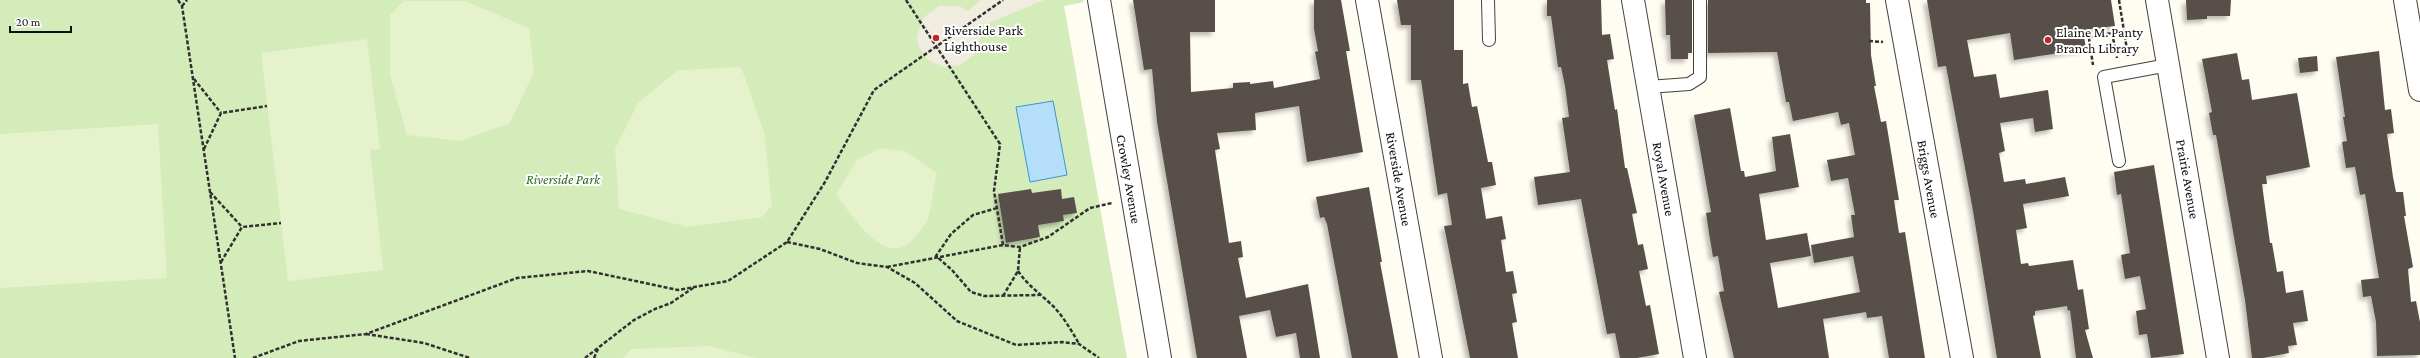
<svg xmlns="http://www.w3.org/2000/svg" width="2420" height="358" font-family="'Crimson Pro',serif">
  <defs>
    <filter id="shadow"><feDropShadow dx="-3.5" dy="3.5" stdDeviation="2" flood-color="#0004"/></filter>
  </defs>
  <rect width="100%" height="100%" fill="#fffcf2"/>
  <path fill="#d4ebba" d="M0,0H1083L1084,2L1064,6L1127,358H0Z"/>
  <path fill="#e5f2cc" d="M404,1H465L529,28L534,72L510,123L460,141L407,135L390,75V15Z
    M367,39L380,149L370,150L383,270L288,281L261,53Z
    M741,67L764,132L772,205L762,217L687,227L619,209L615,149L638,103L678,70Z
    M158,124L167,278L0,288V134Z
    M881,148L905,151L937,173C933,188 932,207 927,221C924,227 919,232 916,236C887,274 851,214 836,194L857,160Z
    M710,346L755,358H623L631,349Z"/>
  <path fill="#f0ece0" d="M981,0H1044L979,27L980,37L978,47L974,55L960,65L943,67L928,60L918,45L917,37L923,18L939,6H959L968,11Z"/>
  <path fill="#b5dff8" stroke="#3a96d1" d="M1053,101L1067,175L1030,182L1016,107Z"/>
  <path fill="#59504b" filter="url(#shadow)" d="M1133,0H1215V32H1190L1191,92L1233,88V83L1250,82V84L1273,81L1274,88L1320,79L1315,52L1318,51L1314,29V0H1341L1350,51H1346L1363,152L1307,162L1299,106L1255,113L1256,130L1217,133L1220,149L1215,150L1229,243L1241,241L1243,257L1238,258L1246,298L1308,284L1320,358H1300L1296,333L1276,337L1270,310L1239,316L1247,358H1197L1157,122L1152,69L1144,70Z
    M1397,0H1454V50H1463V84L1468,83L1472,107L1477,106L1488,162H1492L1496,185L1481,188L1486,219L1502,216L1506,239L1501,240L1506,272L1513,271L1517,293L1512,294L1517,322L1512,323L1518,358H1470L1444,226L1452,225L1447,193L1438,195L1421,80H1411V25H1401Z
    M1547,0H1601L1602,35L1610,34L1614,59L1607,60L1615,110L1617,109L1625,168H1627L1637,213L1632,214L1638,245L1643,244L1648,269L1639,271L1646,306L1650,305L1659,354L1637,358H1620L1615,333L1607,334L1581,199L1538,205L1534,177L1570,172L1562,118L1569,117L1565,86L1561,67H1558L1551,16H1547Z
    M1665,0H1692V53H1688V59H1671L1670,35H1666Z
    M1708,0H1866V3H1870L1871,55L1876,86H1874L1881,122L1886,121L1899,200H1894L1899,233L1905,232L1925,358H1889L1882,316L1867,318L1866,312L1823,319L1829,358H1734L1719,292L1724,291L1718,256L1713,257L1709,233L1706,213L1711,212L1694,115L1730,108L1741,171H1744L1745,177L1776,171L1772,137L1790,134L1799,187L1759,194L1766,240L1807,233L1811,256L1770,263L1778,308L1860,292L1853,256L1814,263L1811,245L1854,237L1851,215H1855L1848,178L1831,181L1827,160L1855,155L1849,123L1841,125L1838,112L1793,121L1789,102H1786L1777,52L1708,53Z
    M1927,0H2111L2115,26L2083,30L2086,49L2014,60L2010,33L1967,40L1974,77L1996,74L2000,98L2048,90L2053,129L2035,132L2033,118L2000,123L2005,151L1999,153L2004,182L2025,179L2026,184L2065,177L2069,196L2023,204L2027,228L2016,230L2021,264L2028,263L2029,266L2073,260L2078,290L2083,289L2089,329L2085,330L2093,358H2076L2070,310L2068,311L2067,306L2035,311V315L2033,316L2041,358H1997L1973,211L1946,66L1938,67Z
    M2186,0H2231L2230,16H2207V19L2187,20Z
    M2379,51L2385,110L2391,109L2394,133L2387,134L2393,177L2396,192H2403L2406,216H2404L2413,267L2408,269L2411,302L2416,301L2420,322V355L2377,356L2376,322L2371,296L2363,297L2361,280L2379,278L2365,194L2360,195L2355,167L2346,168L2342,142L2347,141L2343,117H2345L2336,57Z
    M2237,53L2242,80L2249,79L2252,100L2297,93L2310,167L2266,176L2267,184H2262L2270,243H2272L2277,272L2283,271L2286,293L2303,290L2308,321L2293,323L2297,345L2288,346L2289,353L2263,358H2252L2245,300L2216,135H2213L2209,113L2212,112L2202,59Z
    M2317,56L2318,71L2300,73L2298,58Z
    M2154,165L2184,354L2151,358L2147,334L2139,335L2136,311L2146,309L2140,276L2125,279L2121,255L2130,253L2121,194L2117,195L2114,172Z
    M1369,187L1382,262H1380L1398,358H1352L1327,224L1324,217L1320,218L1316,197Z
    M1031,189L1032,193L1061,189L1062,199L1074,197L1077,213L1063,215L1064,221L1038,225L1040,237L1006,243L998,194Z"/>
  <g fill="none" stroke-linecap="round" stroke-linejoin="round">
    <g stroke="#424242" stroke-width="14">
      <path id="lane" d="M1488,0L1489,40
        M1648,87L1689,84L1700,77V0
        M2119,161L2104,77L2168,65"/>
    </g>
    <g stroke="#424242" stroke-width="24">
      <path id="street" d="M1099,0L1160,358
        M1367,0L1431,358
        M1633,0L1695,358
        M1897,0L1962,358
        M2157,0L2218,358
        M2405,0L2420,90"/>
    </g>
    <path stroke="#313131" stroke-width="2.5" stroke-dasharray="4 2" stroke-linecap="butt" d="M178,0L182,6L235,358
      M906,0L1000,144L994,191L1003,245
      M2119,0L2128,56
      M182,6L187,0
      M2088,32L2093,65
      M2112,33L2117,58
      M2089,37L2124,31
      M1869,41L1883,42
      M194,79L221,113
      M204,149L221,113L267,106
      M210,192L242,227
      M997,208L973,215L951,234L936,256L952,270L971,292L984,296L1039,295
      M787,242L820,249L857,263L887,267L915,283L957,321L1016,345L1062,342L1079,344L1099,358
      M221,262L242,227L281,223
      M887,267L1003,245L1020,247L1048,237L1090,208L1112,203
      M1018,271C1028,286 1042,295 1054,307C1064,318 1072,331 1079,344
      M1003,296L1018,271L1020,247
      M366,334L424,343L470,358
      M253,358L299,341L366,334L517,278L588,271L678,290L728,281L787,242L825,182L874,90L1003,0
      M585,358L634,320L655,309L671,303L693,288
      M594,358L598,349"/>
    <use href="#lane" stroke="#fff" stroke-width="12"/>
    <use href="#street" stroke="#fff" stroke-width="22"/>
  </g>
  <g fill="#c5222b" stroke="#fff" stroke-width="1.5">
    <circle cx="936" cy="38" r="4"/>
    <circle cx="2048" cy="40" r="4"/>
  </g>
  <g text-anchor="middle" stroke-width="4" stroke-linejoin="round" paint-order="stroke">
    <g font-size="14" fill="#0f0f0f" stroke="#fff" text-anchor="start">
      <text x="944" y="35">Riverside Park<tspan x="944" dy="16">Lighthouse</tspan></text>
      <text x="2056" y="37">Elaine M. Panty<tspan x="2056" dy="16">Branch Library</tspan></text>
    </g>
    <g font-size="14" font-style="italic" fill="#2d6a1d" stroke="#fff">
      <text x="563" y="184">Riverside Park</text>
    </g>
    <g font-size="14" fill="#0f0f0f" stroke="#fff">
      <text transform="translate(1129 179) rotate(80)" y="5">Crowley Avenue</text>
      <text transform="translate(1399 179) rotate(80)" y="5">Riverside Avenue</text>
      <text transform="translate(1664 179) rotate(80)" y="5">Royal Avenue</text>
      <text transform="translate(1929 179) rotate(80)" y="5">Briggs Avenue</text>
      <text transform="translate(2188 179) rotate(80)" y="5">Prairie Avenue</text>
    </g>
  </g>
  <path d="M10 26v6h61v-6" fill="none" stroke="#0f0f0f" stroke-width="2"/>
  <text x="16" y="26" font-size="12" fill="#0f0f0f" stroke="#ffffff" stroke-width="3" paint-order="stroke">20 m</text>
</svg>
